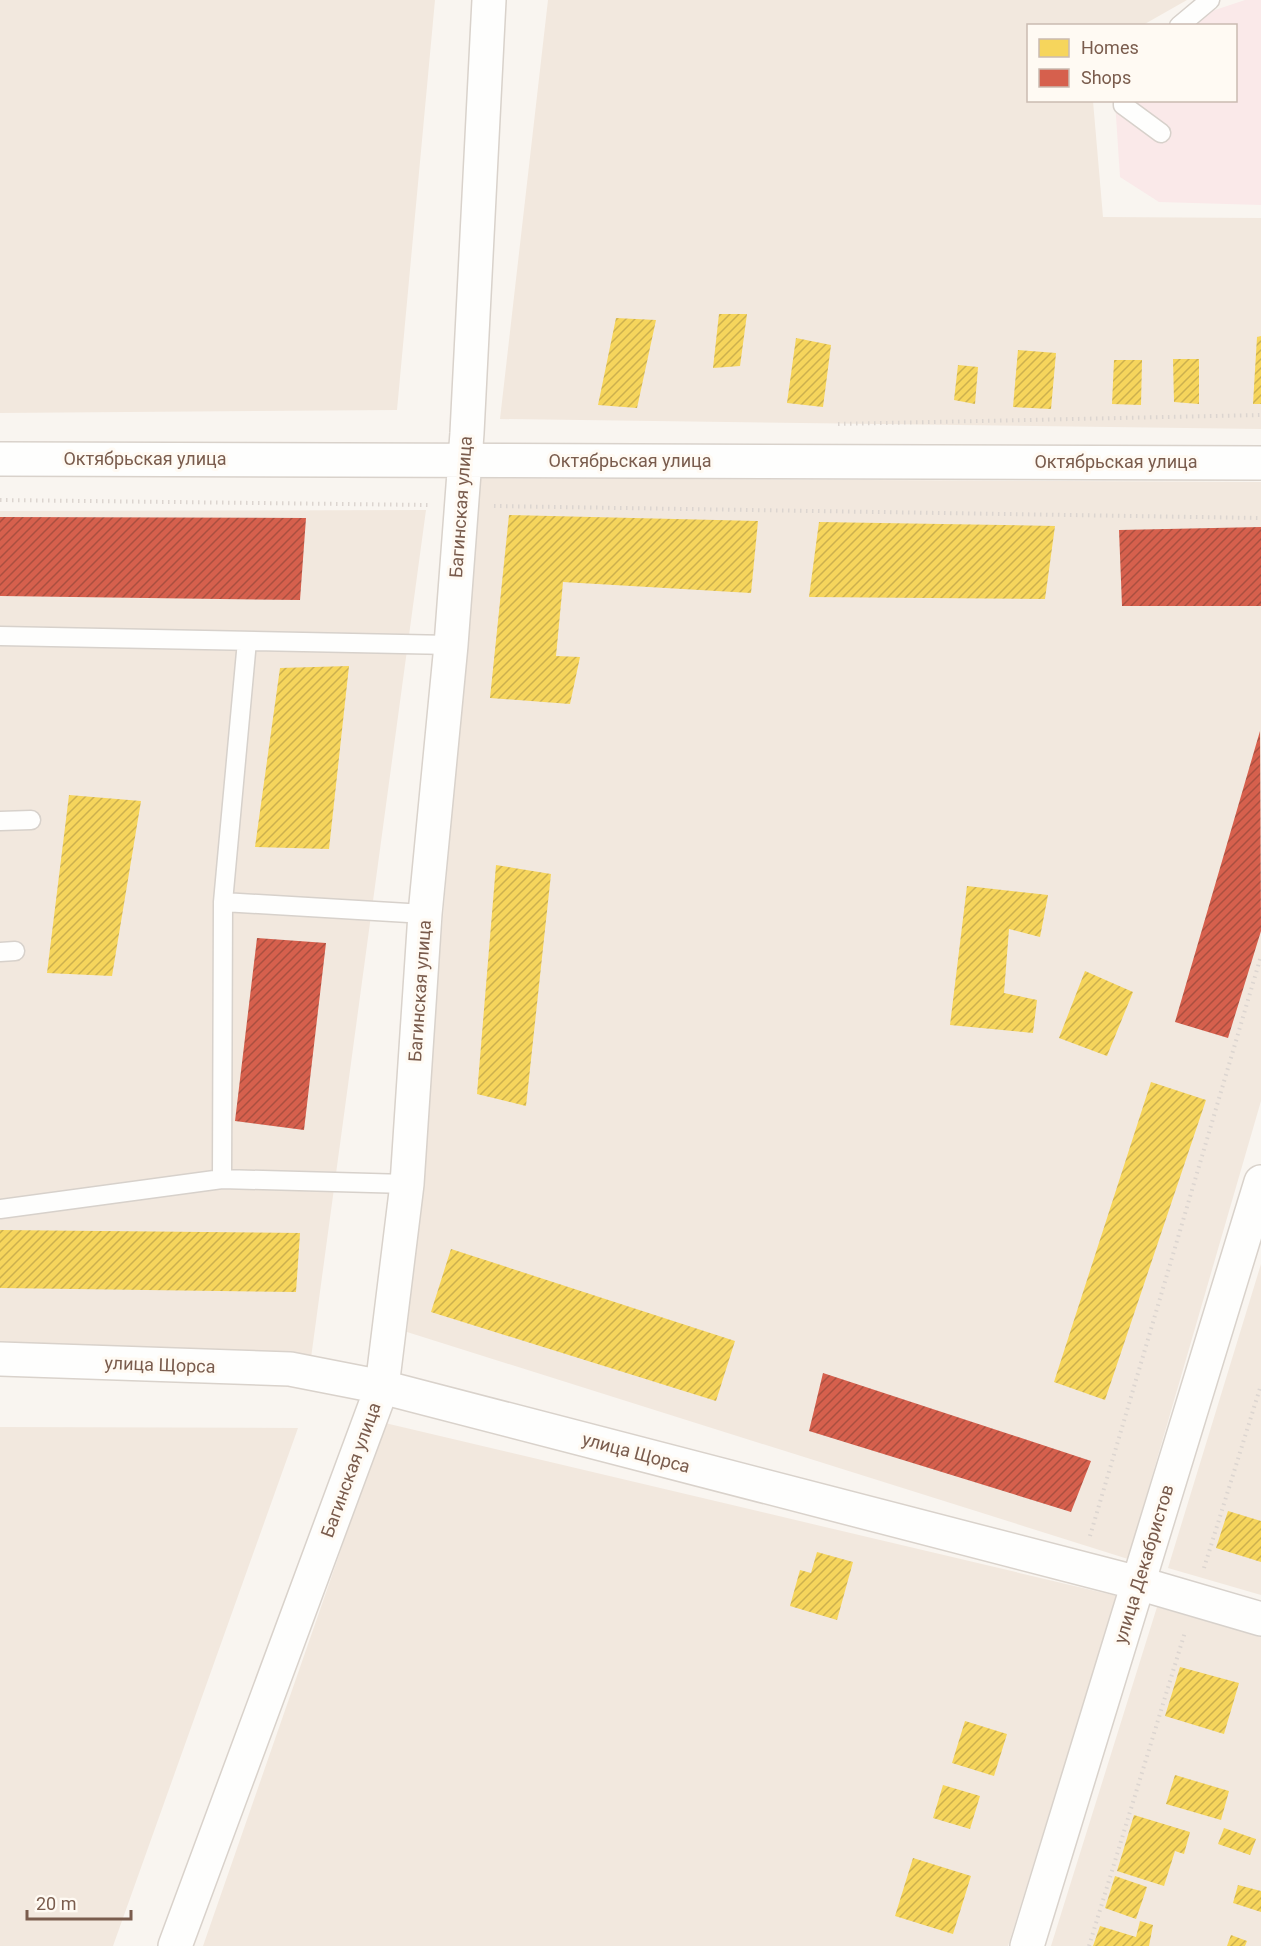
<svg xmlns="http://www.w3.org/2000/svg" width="1261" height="1946" font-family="Roboto,sans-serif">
  <defs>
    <pattern id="homes-hatch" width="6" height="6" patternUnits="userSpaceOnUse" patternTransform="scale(1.5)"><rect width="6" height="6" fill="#f6d55c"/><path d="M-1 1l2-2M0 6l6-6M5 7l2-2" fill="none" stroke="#ccb04e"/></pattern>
    <pattern id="shops-hatch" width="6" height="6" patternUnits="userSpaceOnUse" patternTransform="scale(1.5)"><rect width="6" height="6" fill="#d6604d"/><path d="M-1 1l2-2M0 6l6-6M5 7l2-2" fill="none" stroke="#aa4f40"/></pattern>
  </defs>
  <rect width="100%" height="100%" fill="#f9f5f0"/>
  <path fill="#f2e8de" d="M0,0H435L397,410L0,413Z
    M548,0H1187L1143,25L1028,26V100L1093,101L1103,217L1261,218V429L500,419Z
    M481,478L1261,482V1101L1128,1559L407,1332Z
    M426,510L311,1358L0,1359V511Z
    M1261,1264V1595L1168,1568Z
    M385,1423L1117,1596L1008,1946H203Z
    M0,1427L298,1428L113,1946H0Z
    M1157,1607L1261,1637V1946H1051Z"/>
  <path fill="#fae9e9" d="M1245,0H1261V205L1159,202L1120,177L1115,101L1236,100V26L1178,25L1188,19Z"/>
  <path fill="url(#homes-hatch)" d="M719,314H747L740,366L713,368Z
    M616,318L656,320L637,408L598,405Z
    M1261,336V404H1253L1257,337Z
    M796,338L831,345L823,407L787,403Z
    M1018,350L1056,353L1051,409L1013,407Z
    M1173,359H1199V404L1174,402Z
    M1114,360H1142L1141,405L1112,404Z
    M958,365L978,367L975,404L954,400Z
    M509,515L758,521L751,593L563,582L556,656L580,657L570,704L490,698Z
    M819,522L1055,526L1045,599L809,597Z
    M349,666L329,849L255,847L280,668Z
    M69,795L141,801L112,976L47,973Z
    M496,865L551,874L526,1106L477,1094Z
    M967,886L1048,895L1040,937L1009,929L1004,993L1037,1000L1033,1033L950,1025Z
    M1085,971L1133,992L1107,1056L1059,1038Z
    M1151,1082L1206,1100L1105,1400L1054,1382Z
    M0,1230L300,1233L296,1292L0,1288Z
    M451,1249L735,1341L716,1401L431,1312Z
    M1228,1511L1261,1521V1562L1216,1548Z
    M817,1552L853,1562L837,1620L790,1606L800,1570L811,1573Z
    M1180,1667L1239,1683L1224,1734L1165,1716Z
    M965,1721L1007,1734L994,1776L952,1763Z
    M1175,1775L1229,1791L1221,1820L1166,1804Z
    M943,1785L980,1796L970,1829L933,1818Z
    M1134,1815L1190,1832L1184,1854L1175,1851L1164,1886L1117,1871Z
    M1224,1828L1256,1839L1250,1855L1218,1844Z
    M913,1858L971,1876L953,1934L895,1916Z
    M1115,1876L1147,1887L1136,1919L1105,1908Z
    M1238,1885L1261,1891V1912L1233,1903Z
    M1140,1921L1153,1925L1149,1946H1093L1100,1926L1136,1937Z
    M1231,1935L1247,1941L1245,1946H1227Z"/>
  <path fill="url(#shops-hatch)" d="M0,517L306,518L300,600L0,596Z
    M1261,527V606H1122L1119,530Z
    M1260,731L1261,931L1228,1038L1175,1022Z
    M257,938L326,943L304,1130L235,1121Z
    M823,1373L1091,1461L1071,1512L809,1431Z"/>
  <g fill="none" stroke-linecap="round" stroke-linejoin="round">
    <g stroke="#d7d1cb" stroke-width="21">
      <path id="lane" d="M1179,26L1210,0
        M1123,100V105L1161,133
        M0,636L451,645
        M0,821L31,820
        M223,902L425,914
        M0,952L15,951
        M222,1179L223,902L247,641
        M0,1209L222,1179L407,1184"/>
    </g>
    <g stroke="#d7d1cb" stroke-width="36">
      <path id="street" d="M1138,1583L1261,1619"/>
    </g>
    <g stroke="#d9d2cb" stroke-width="36">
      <path id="secondary" d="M0,459L1261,463
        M0,1359L290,1369L382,1387L1138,1583
        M175,1946L382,1387L407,1184L425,914L451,645L467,433L489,0
        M1027,1946L1261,1182"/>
    </g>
    <path stroke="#dcd5d0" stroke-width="4" stroke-dasharray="1.5 4.5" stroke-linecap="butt" d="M838,424L1261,415
      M0,500L429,505
      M494,506L1261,518
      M1090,1536L1261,956
      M1204,1568L1261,1385
      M1089,1946L1185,1632"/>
    <use href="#lane" stroke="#fefefd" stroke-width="18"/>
    <use href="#street" stroke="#fefefd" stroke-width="33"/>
    <use href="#secondary" stroke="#fefefd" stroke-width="33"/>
  </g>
  <g text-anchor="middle" stroke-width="6" stroke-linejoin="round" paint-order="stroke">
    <g font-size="18" fill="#7a5c4d" stroke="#fffaf3">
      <text x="145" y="465">Октябрьская улица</text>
      <text x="630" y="467">Октябрьская улица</text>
      <text x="1116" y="468">Октябрьская улица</text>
      <text transform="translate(461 507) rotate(-86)" y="6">Багинская улица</text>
      <text transform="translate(420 991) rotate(-86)" y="6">Багинская улица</text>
      <text transform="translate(160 1365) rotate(2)" y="6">улица Щорса</text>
      <text transform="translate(636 1453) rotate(15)" y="6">улица Щорса</text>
      <text transform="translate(351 1470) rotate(-70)" y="6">Багинская улица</text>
      <text transform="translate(1144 1564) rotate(-73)" y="6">улица Декабристов</text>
    </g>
  </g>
  <rect x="1027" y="24" width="210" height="78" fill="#fffaf3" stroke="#cabbb1" stroke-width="1.5"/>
  <rect x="1039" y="39" width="30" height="18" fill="#f6d55c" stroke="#cabbb1" stroke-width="1.5"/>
  <text x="1081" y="54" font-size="18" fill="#7a5c4d">Homes</text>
  <rect x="1039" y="69" width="30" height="18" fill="#d6604d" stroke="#cabbb1" stroke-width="1.5"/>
  <text x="1081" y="84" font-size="18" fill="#7a5c4d">Shops</text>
  <path d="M27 1910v9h104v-9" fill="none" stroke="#7a5c4d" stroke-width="3"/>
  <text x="36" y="1910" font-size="18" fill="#7a5c4d" stroke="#fffaf3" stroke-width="4.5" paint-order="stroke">20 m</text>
</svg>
